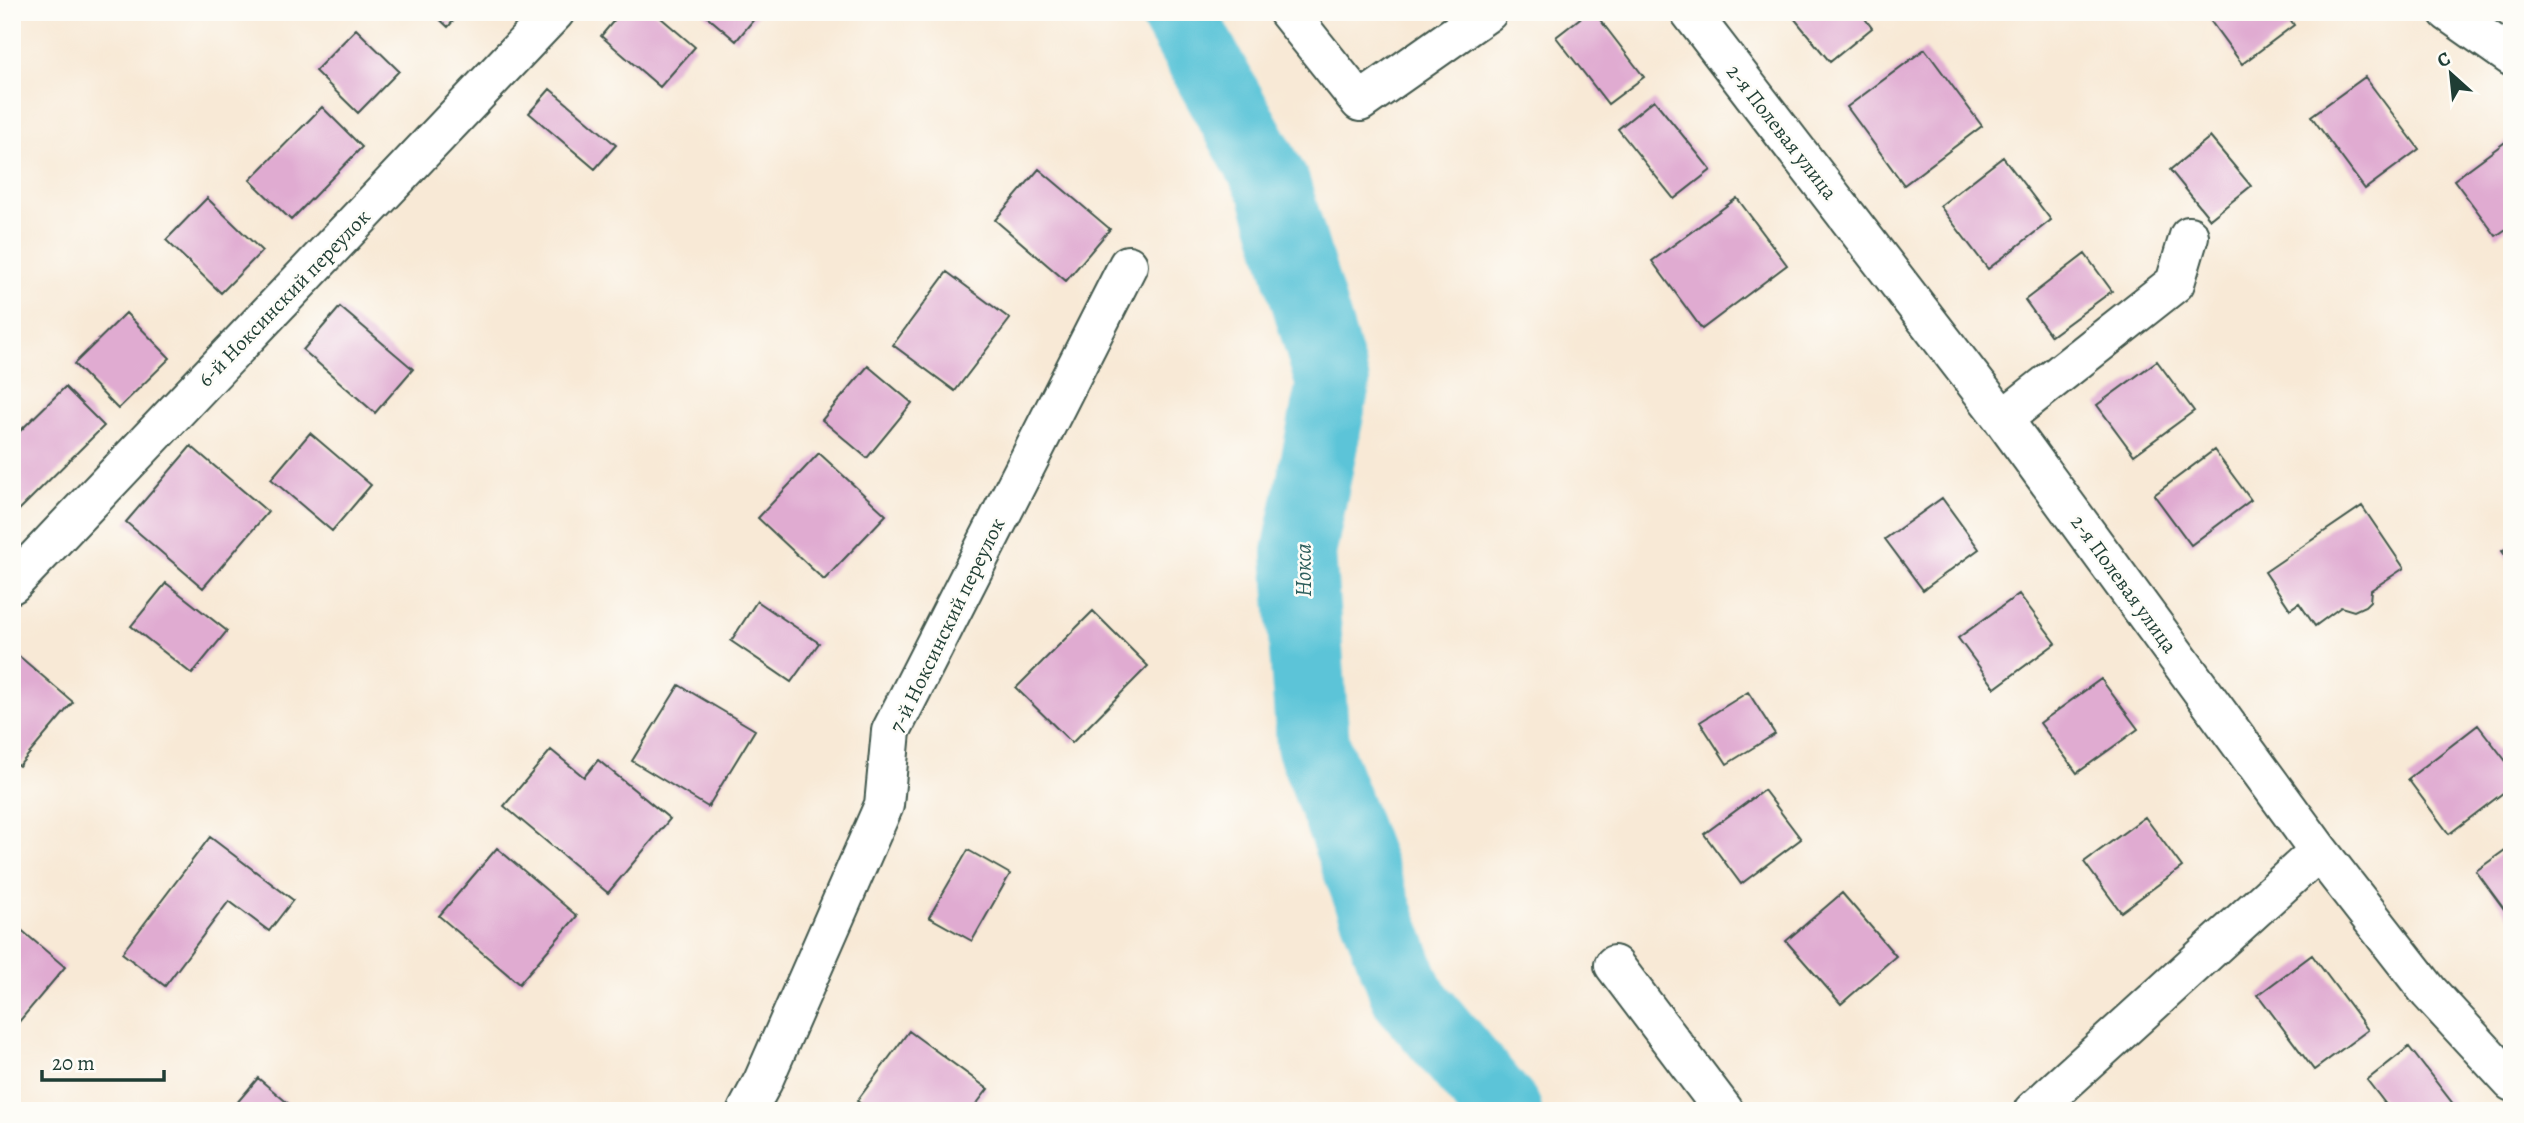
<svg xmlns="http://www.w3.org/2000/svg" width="2524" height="1123" font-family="Alegreya,serif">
  <rect width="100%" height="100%" fill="#fdfcf7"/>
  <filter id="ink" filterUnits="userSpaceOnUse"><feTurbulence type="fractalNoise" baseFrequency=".0143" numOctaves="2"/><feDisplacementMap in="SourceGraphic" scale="14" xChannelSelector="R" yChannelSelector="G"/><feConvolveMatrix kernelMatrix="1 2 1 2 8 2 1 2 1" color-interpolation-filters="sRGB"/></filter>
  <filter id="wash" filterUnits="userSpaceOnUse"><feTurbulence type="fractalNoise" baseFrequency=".00686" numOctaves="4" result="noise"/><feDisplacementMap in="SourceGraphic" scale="28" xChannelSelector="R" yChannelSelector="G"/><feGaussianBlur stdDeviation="1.57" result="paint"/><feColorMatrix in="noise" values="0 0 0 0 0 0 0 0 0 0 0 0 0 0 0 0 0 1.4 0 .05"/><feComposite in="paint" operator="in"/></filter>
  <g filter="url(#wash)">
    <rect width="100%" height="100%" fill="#f8e9d6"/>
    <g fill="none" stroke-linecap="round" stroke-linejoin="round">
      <path stroke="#5cc4d8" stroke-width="74" d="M1177,12L1274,187L1333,384L1299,553L1313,745L1408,996L1505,1111"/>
    </g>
    <g id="blocks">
      <path fill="#e0abd1" d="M432,12H461L448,27Z
        M621,12H654L695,47L660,87L601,36Z
        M702,12H760L736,41Z
        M1588,12H1594L1644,77L1608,104L1556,37Z
        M1789,12H1860L1872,28L1830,62Z
        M2204,12H2285L2294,25L2242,64Z
        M356,29L399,71L358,113L315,71Z
        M1925,49L1982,126L1904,185L1847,107Z
        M2365,77L2419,149L2365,189L2311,116Z
        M550,89L616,145L595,169L529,113Z
        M1654,100L1711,170L1674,199L1618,129Z
        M322,107L362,147L291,220L250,180Z
        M2210,137L2251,186L2210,219L2170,170Z
        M2512,137V225L2496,236L2454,180Z
        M2003,157L2051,220L1988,269L1940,206Z
        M1039,169L1110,229L1066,281L995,220Z
        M207,198L262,251L221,293L166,240Z
        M1737,198L1787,265L1702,329L1652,261Z
        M2085,254L2112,291L2051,336L2025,300Z
        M947,272L1010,319L955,391L893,345Z
        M340,307L413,369L375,413L303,350Z
        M126,313L170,358L118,409L74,364Z
        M2157,361L2194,411L2134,455L2097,405Z
        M868,366L912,403L867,458L822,420Z
        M65,387L104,426L18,511L12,505V439Z
        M310,433L371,485L332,531L271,479Z
        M191,446L268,512L203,588L126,522Z
        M2214,450L2251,500L2191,545L2154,495Z
        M819,453L886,515L824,580L758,518Z
        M1942,498L1979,549L1923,590L1885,539Z
        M2362,506L2404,568L2371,590L2370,601L2365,606L2354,611L2341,607L2315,626L2299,603L2290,609L2265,572Z
        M2512,544V565L2502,551Z
        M166,583L227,631L192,674L131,626Z
        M2019,594L2056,643L1995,688L1958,638Z
        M757,601L819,643L791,682L731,641Z
        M1093,611L1148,666L1072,743L1016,688Z
        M12,650L73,702L19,766L12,761Z
        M2101,679L2138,729L2077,773L2040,723Z
        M679,685L755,730L708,807L632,761Z
        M1748,692L1775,734L1727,764L1700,722Z
        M2478,725L2512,769V786L2449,834L2408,779Z
        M551,750L584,777L598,760L670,819L608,893L504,806Z
        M1764,790L1801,839L1741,884L1704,834Z
        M2145,817L2182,867L2121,912L2084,862Z
        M210,837L293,900L269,931L229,901L165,986L122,953Z
        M2512,845V920L2476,871Z
        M497,848L577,916L519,984L439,916Z
        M968,850L1010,874L972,941L929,917Z
        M1842,893L1896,956L1841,1004L1786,941Z
        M12,922L65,967L18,1023L12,1019Z
        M2312,955L2368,1030L2314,1070L2258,995Z
        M909,1031L988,1089L971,1111H871L857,1101Z
        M2409,1047L2457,1109L2455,1111H2391L2367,1080Z
        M258,1078L297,1111H230Z"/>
    </g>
  </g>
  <g filter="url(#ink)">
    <use href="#blocks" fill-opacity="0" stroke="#40574c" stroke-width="2"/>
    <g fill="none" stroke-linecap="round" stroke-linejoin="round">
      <g stroke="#40574c" stroke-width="42">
        <path id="minor" d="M1288,12L1360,102L1488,12
          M1690,12L2003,419L2319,851L2429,992L2512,1082
          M2448,12L2512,57
          M2003,419L2175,283L2189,236
          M12,584L555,12
          M1614,965L1724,1111
          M747,1111L763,1081L884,805L891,731L1128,265
          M2033,1111L2319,851"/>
      </g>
      <use href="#minor" stroke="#fff" stroke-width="38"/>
    </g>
  </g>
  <g text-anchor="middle" stroke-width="5" stroke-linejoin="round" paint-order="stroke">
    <g font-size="21" fill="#1f3d34" stroke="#fdfcf7">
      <text transform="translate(1782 132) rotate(52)" y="7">2-я Полевая улица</text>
      <text transform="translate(284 298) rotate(-46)" y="7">6-й Ноксинский переулок</text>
      <text transform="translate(2124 584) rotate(54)" y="7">2-я Полевая улица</text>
      <text transform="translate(947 625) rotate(-64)" y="7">7-й Ноксинский переулок</text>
    </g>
    <g font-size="23" font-style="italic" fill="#2e5f5d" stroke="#fdfcf7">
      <text transform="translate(1303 570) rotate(-90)" y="8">Нокса</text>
    </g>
  </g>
  <rect width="2524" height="1123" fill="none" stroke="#fdfcf7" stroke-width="42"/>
  <g transform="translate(2451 74) rotate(333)" stroke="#fdfcf7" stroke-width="5" paint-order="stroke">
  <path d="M0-5L12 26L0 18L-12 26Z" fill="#1f3d34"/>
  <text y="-10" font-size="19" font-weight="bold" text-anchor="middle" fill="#1f3d34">С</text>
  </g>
  <path d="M42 1070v10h122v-10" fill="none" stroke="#1f3d34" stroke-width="3.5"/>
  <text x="52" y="1070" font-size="21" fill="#1f3d34" stroke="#fdfcf7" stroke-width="5" paint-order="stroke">20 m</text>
</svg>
